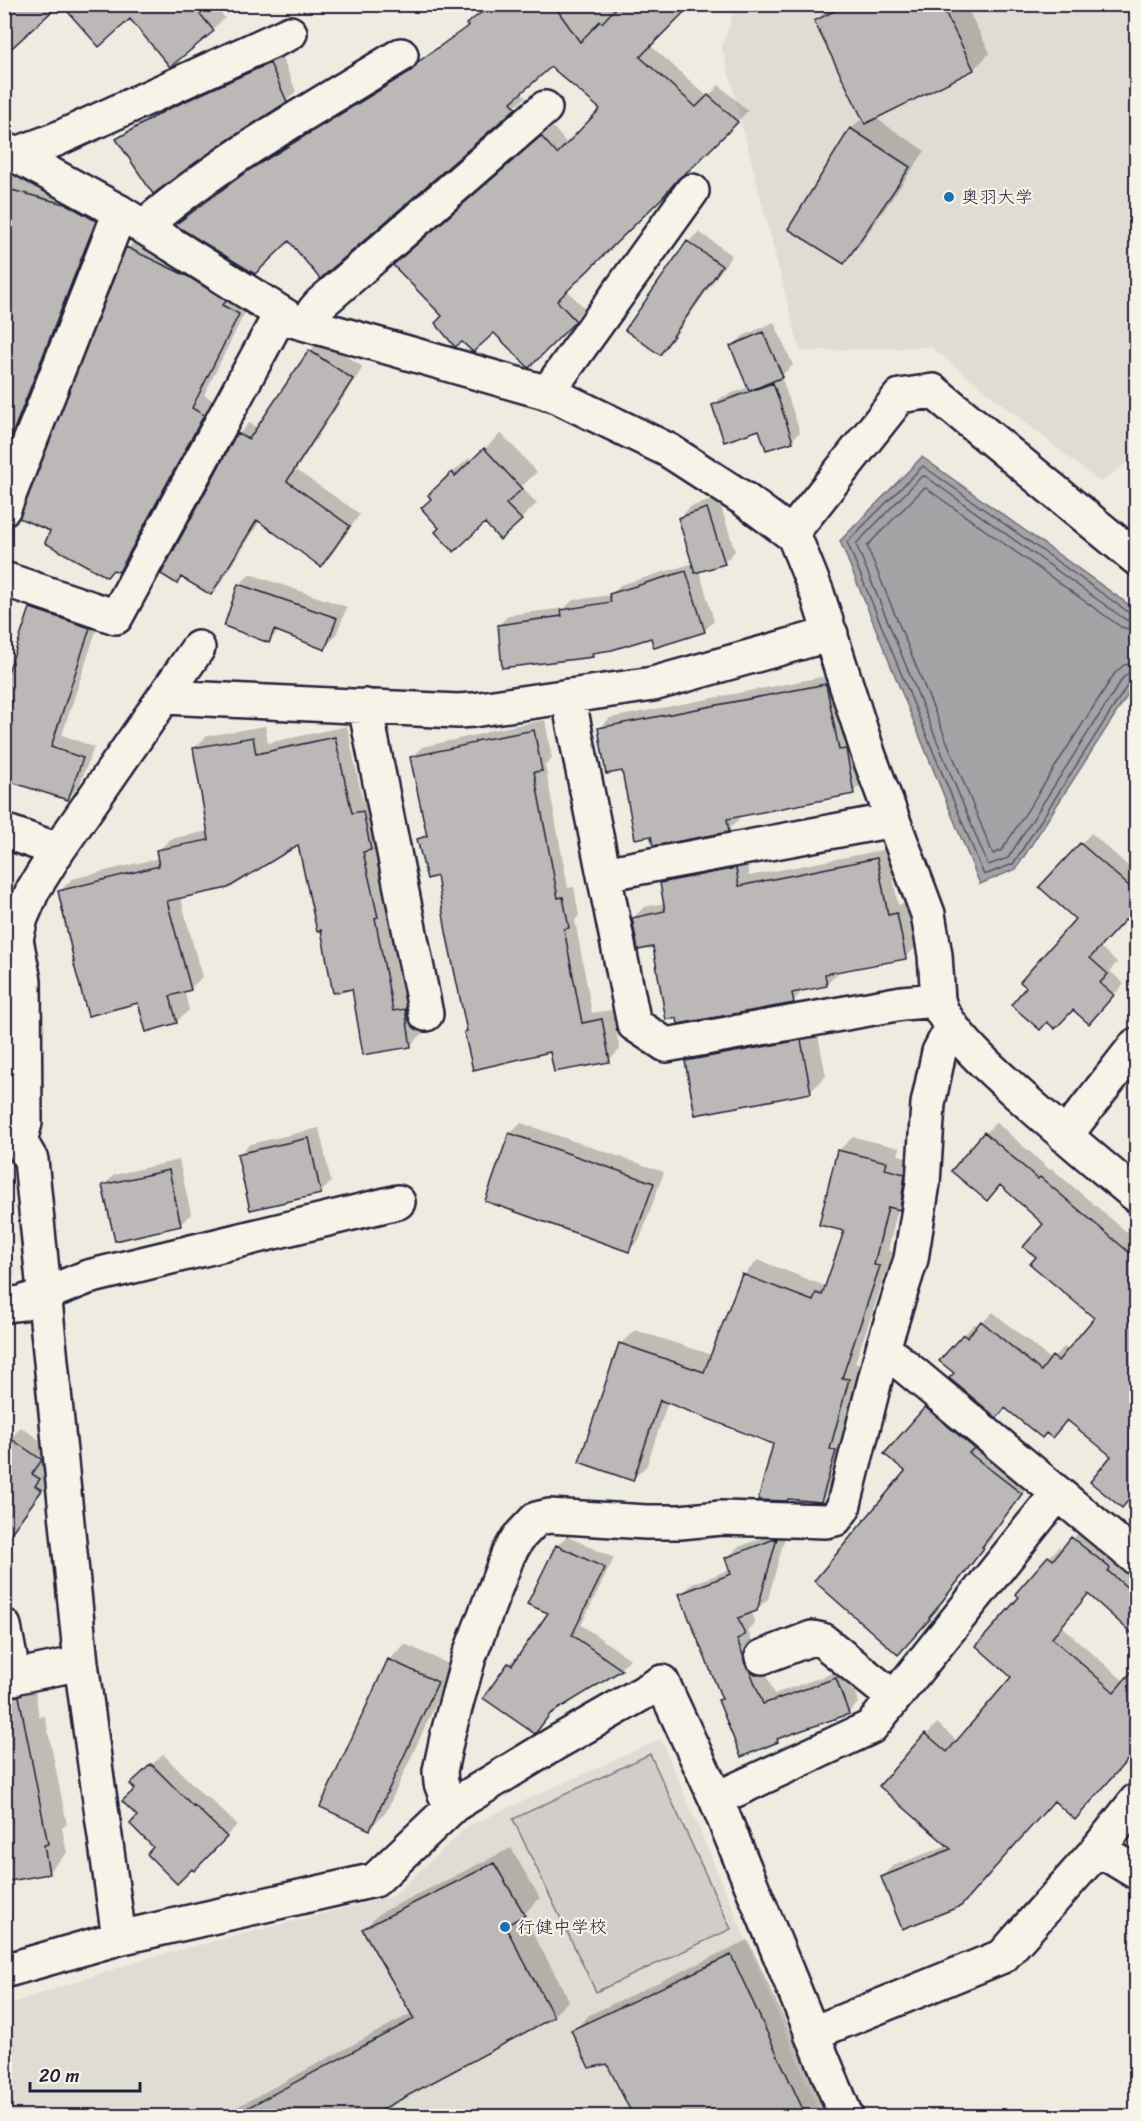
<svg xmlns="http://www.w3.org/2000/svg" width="1141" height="2121" font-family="Sriracha,'Klee One',sans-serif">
  <rect width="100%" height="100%" fill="#eeebe1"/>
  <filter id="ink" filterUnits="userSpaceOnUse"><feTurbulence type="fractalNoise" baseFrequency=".0167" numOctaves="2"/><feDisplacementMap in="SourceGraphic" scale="12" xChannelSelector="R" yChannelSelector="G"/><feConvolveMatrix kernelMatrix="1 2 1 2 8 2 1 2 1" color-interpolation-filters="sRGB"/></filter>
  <g filter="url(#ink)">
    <path fill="#dfdcd4" d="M736,5H1136V455L1101,483L931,347L800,351L722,47Z
      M661,1739L821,2116H5L4,2006L144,1959L393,1896L468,1826Z"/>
    <path fill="#d1cdc9" stroke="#7a7882" stroke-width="1.5" d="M650,1754L731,1929L596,1992L513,1819Z"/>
    <path fill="#a6a3a6" stroke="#716f7b" stroke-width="1.5" d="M922,457L1136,610V682L1016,869L980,884L840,541Z"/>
    <path fill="#0003" d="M63,4H213L225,18L173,64L130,17Z
      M491,4H690L650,45L708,97L719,85L748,111L567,290L585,309L529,366L494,331L444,315L406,254L553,127L568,145L602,109L551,65L521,92L526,97L515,107L289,239L178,224L188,214L259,162L419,63L431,52L469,25L479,13Z
      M833,4H965L990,53L974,69L874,117L925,151L859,246L843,262L790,228L851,129L863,117L816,21Z
      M281,55L296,91L286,101L118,140L128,130L178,100Z
      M4,163L110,205L4,476Z
      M699,232L732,255L671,342L660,353L688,242Z
      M140,235L251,300L204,395L216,402L131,558L119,571L52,530L21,517L128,248Z
      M774,322L793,365L781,376L800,432L792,440L760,428L713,405L722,397L749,387L732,347L743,336Z
      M321,340L363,367L296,470L360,514L332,554L321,565L260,521L221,583L211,593L182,576L177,582L163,573L239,434L249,423L258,428L310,351Z
      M501,433L537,472L521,487L537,503L521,519L485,521L441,528L432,498L446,479L469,458L472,461Z
      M718,498L735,551L724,562L699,570L714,621L704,631L652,637L596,651L592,655L499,625L509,615L565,608L573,600L611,595L620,585L694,563L680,518L690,507Z
      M250,574L347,607L335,637L324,648L279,631L269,641L239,585Z
      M43,597L101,616L62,735L94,747L79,786L68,798L4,689L31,608Z
      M837,674L864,781L853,792L738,816L739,819L728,830L652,834L623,769L600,728L610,718Z
      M545,720L552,759L545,765L568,888L574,887L579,916L575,920L592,1013L612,1010L620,1050L609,1060L551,1050L469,1030L438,874L419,840L427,831L412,758L422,747L485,733L487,731Z
      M265,726L268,743L347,726L363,802L374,800L383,837L375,844L389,904L386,907L404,1000L417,998L422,1034L410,1046L354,987L322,928L299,842L180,896L202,977L190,989L184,990L189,1010L176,1022L139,1001L60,891L72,879L159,858L158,851L170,839L209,831L195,748L207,736Z
      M1091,833L1136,873V906L1100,947L1117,962L1110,971L1124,984L1099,1011L1077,919L1081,844Z
      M888,849L898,905L907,903L916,947L905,958L836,970L837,974L826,985L803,990L793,1002L654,946L633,918L644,907L665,903L661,883L672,873L746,859L749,876Z
      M4,980H16V1041L5,1052Z
      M816,1025L826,1076L810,1092L686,1061L702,1045Z
      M996,1122L1050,1170L1051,1168L1136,1240V1490L1113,1456L1068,1419L1006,1407L997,1416L956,1373L964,1335L974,1324L978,1327L993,1312L1051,1360L1064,1347L1068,1350L1096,1317L1039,1257L1046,1224L1001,1184L986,1199L953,1170Z
      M521,1123L664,1172L640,1239L629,1250L510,1134Z
      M319,1128L331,1182L321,1192L239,1154L250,1144Z
      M853,1137L900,1148L898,1155L918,1160L914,1194L898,1208L888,1250L893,1252L855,1363L862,1365L843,1434L849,1436L835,1486L821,1501L775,1443L668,1401L647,1465L633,1479L620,1344L635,1330L712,1355L744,1275L758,1260L825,1286L827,1283L846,1230L838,1151Z
      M179,1160L191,1214L181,1224L103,1186L114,1175Z
      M4,1227H8L15,1274L4,1284Z
      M936,1397L1032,1482L991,1535L993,1537L938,1606L940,1608L909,1642L907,1471L926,1408Z
      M21,1427L52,1449L42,1462L49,1468L45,1474L52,1479L4,1543V1447Z
      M1083,1528L1136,1576V1636L1089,1593L1061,1626L1125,1682L1136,1667V1758L1130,1764L1126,1760L1054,1800L971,1893L882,1877L893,1866L948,1845L881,1786L937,1723L957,1741L1013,1677L1021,1597L1017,1594L1049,1557L1060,1546L1063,1549Z
      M787,1529L768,1599L756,1610L751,1612L755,1623L748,1630L755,1653L761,1660L774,1694L847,1668L859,1702L848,1713L782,1736L778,1741L720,1701L723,1698L681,1595L692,1584L731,1569L727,1558L738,1547Z
      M567,1536L614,1558L581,1625L630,1659L621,1668L554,1709L535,1732L509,1664L519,1653L521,1655L550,1613L557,1546Z
      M405,1644L453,1666L386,1812L370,1828L389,1660Z
      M35,1689L39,1717L45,1716L67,1824L62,1828L67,1853L48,1872L4,1881V1695Z
      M163,1754L205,1797L206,1795L237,1825L194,1869L156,1847L139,1816L137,1789L132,1784Z
      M511,1848L540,1898L523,1915L569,2000L553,2016L368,2116H220L412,2013L364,1929L380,1913Z
      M748,1940L829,2116H618L631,2110L608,2063L573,2031L589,2015Z"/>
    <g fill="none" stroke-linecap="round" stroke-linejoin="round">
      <path stroke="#575666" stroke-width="1.5" d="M1136,615L1131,614L923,466L847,542L984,875L1013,864L1129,683L1136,680
        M1136,622L1126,620L925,476L921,477L856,544L988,865L1008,858L1123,678L1128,673L1136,672
        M1136,631L1121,627L926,488L923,489L867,546L993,854L1002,850L1115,673L1124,665L1136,663"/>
    </g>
    <path fill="#bbb8b7" stroke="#22223b" stroke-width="1.5" d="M4,4H60L4,55Z
      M61,4H192L214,31L170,67L130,19L99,47Z
      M493,4H553L580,42L600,21L602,23L619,4H692L640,57L696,107L708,95L738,122L695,165L677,180L663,197L557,301L576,321L529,368L494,333L473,352L462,342L455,347L435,323L442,316L393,265L541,136L557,154L600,109L551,67L511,102L516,108L320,279L289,241L255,274L175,225L246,172L411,71L418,62L468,26L466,24Z
      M848,4H941L974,70L865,124L814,21Z
      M270,63L287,102L225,142L153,194L116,139L166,110Z
      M850,128L910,167L844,264L788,229Z
      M4,188L68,205L96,221L4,455Z
      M687,241L722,266L660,355L625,330Z
      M126,247L189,277L227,301L222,305L239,314L192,408L204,415L119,572L113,570L107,577L45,543L50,531L19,518Z
      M763,332L783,377L749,391L730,346Z
      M309,350L353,379L287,481L350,526L321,567L257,520L211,595L181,577L177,584L161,574L237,433L249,439Z
      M773,383L793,442L766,450L759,430L724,442L712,405Z
      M484,448L522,489L506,504L522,520L500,540L485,523L454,552L435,532L439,528L421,508L431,499L428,495L452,472L455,476Z
      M707,508L725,564L695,573L678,518Z
      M686,571L705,632L654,648L651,638L612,650L592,653L593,657L502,668L498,625L562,616L561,610L611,602L609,594Z
      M238,584L337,618L325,650L274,630L269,643L224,626Z
      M30,608L90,628L51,747L83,758L68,800L4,780V684Z
      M826,684L839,750L846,749L854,794L727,819L729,832L653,846L651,836L635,839L622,771L606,774L598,728Z
      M534,730L542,771L534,772L558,898L563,897L569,928L564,929L582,1023L602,1019L610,1062L554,1072L550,1052L473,1070L464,1032L467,1031L446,932L437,876L427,879L417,839L427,836L410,757L475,743V741Z
      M253,737L256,754L335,737L352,813L363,811L371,850L363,852L378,917L375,918L393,1011L405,1009L411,1047L363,1055L352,989L333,993L321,930L317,931L298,845L228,888L167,901L191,990L170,996L177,1023L146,1032L138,1003L88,1016L73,961H74L58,891L159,866L156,850L209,840L193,748Z
      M1080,843L1137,893V907L1090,958L1108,974L1100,983L1114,995L1089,1024L1073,1010L1055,1029L1047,1022L1040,1030L1011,1005L1026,987L1020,982L1075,919L1039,887Z
      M877,858L888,915L897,913L906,959L825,974L827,986L792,993L794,1003L678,1024L677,1018L666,1020L653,947L638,950L632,918L665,911L660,883L736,868L739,886Z
      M801,1040L811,1093L695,1115L685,1061Z
      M984,1132L1038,1179L1040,1177L1137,1259V1490L1122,1508L1090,1482L1111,1456L1067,1420L1052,1438L1046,1433L1042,1438L1005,1408L997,1418L949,1378L954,1373L939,1361L963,1334L967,1338L981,1321L1041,1371L1052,1356L1058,1361L1094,1318L1030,1264L1036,1257L1023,1247L1043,1224L1000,1185L987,1201L951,1171Z
      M509,1133L654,1183L629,1252L485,1201Z
      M309,1138L321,1194L250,1210L237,1154Z
      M837,1150L887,1162L885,1169L905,1174L900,1210L888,1207L874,1265L880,1266L842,1378L849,1379L830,1449L836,1451L821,1502L788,1499L787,1501L758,1500L773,1444L660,1400L633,1481L579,1462L619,1343L704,1372L742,1274L813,1301L816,1293L822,1295L844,1231L819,1225Z
      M169,1170L181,1226L115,1241L102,1185Z
      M925,1407L974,1448L969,1453L1022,1494L982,1547L984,1548L929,1618L930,1619L898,1655L814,1581L905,1471L884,1454Z
      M4,1434L42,1460L32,1474L40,1479L35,1486L42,1490L4,1543Z
      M1071,1537L1110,1568L1108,1571L1137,1596V1638L1088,1594L1052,1638L1114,1692L1137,1665V1749L1075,1820L1054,1801L961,1906L902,1929L881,1877L951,1849L879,1786L925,1733L947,1752L1011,1677L976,1646L1019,1597L1015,1594L1048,1556L1053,1560Z
      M777,1538L757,1611L738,1618L745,1635L737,1639L743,1655L745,1664L750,1671L763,1704L836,1678L849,1714L777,1739L778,1742L741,1757L718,1700L722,1699L679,1594L731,1574L725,1558Z
      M556,1545L605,1568L572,1635L622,1670L550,1714L535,1734L483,1698L508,1663L512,1665L548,1613L527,1604Z
      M388,1659L438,1682L370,1830L320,1807Z
      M19,1696L48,1844L44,1845L49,1874L4,1882V1697Z
      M151,1764L193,1806L194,1805L227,1837L194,1871L192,1869L177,1884L147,1854L153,1847L130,1824L137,1816L122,1801L135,1789L130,1784Z
      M494,1863L525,1915L505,1926L554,2017L370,2116H232L414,2019L362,1929Z
      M731,1955L806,2116H633L607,2064L589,2068L571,2030Z"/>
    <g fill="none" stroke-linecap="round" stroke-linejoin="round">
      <g stroke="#22223b" stroke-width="38">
        <path id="minor" d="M4,149L120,212L292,320L552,394L668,450L744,499L794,536L817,593L869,756L928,914L935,955L938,1000L942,1012L952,1027L939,1052L928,1104L923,1183L911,1259L883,1348L843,1508L835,1519L826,1521L721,1518L680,1522H646L549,1516L536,1519L518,1538L508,1555L469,1657L448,1733L440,1771L441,1783L445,1794L454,1805
          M14,155L57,139L290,33
          M143,227C221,159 313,109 401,55
          M310,325L314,311L320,304L545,108
          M547,393L692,191
          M4,508L120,212
          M791,534L900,396L933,391L1136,558
          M4,579L116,617L281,313
          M568,696L634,1024L666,1045L902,1003L938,1000
          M165,697L458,711L473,710L653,684L831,634
          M365,706L426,1014
          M4,831L58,850
          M604,874L893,820
          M4,1135L20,1141L31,1160L81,1663L119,1938
          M20,1141L25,1123L24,981L16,939L21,918L33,890L58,850L198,648
          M4,1305L22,1303L88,1277L398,1202
          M883,1348L1136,1558
          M4,1626L14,1678
          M762,1657L812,1638L822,1640L894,1698
          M4,1679L81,1663
          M716,1799L871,1727L1058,1493
          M1098,1849L1136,1872
          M4,1971L119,1938L375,1880L454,1805L554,1744L662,1682L716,1799L846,2116
          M811,2034L1003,1956L1098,1849L1136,1801"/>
      </g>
      <g stroke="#22223b" stroke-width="38">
        <path id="tertiary" d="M952,1027C971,1052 994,1072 1017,1093C1056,1128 1096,1162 1136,1195
          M1065,1136L1136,1045"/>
      </g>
      <use href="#minor" stroke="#f7f3e8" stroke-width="33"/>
      <use href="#tertiary" stroke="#f7f3e8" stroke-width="33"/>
    </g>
  </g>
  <g fill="#1f6fb2" stroke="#f7f3e8" stroke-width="2">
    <circle cx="949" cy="197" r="6"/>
    <circle cx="505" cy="1927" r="6"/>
  </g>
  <g text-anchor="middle" stroke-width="4.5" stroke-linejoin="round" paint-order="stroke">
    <g font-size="18" fill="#22223b" stroke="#f7f3e8" text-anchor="start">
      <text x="961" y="203">奥羽大学</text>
      <text x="517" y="1933">行健中学校</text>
    </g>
  </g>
  <rect width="1141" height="2121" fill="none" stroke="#f7f3e8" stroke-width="24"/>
  <rect x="12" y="12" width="1117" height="2097" fill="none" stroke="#22223b" stroke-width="2" filter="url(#ink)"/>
  <path d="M30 2082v9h110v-9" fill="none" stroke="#22223b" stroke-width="3"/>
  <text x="39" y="2082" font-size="18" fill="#22223b" stroke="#f7f3e8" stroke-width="4.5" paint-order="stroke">20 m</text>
</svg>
